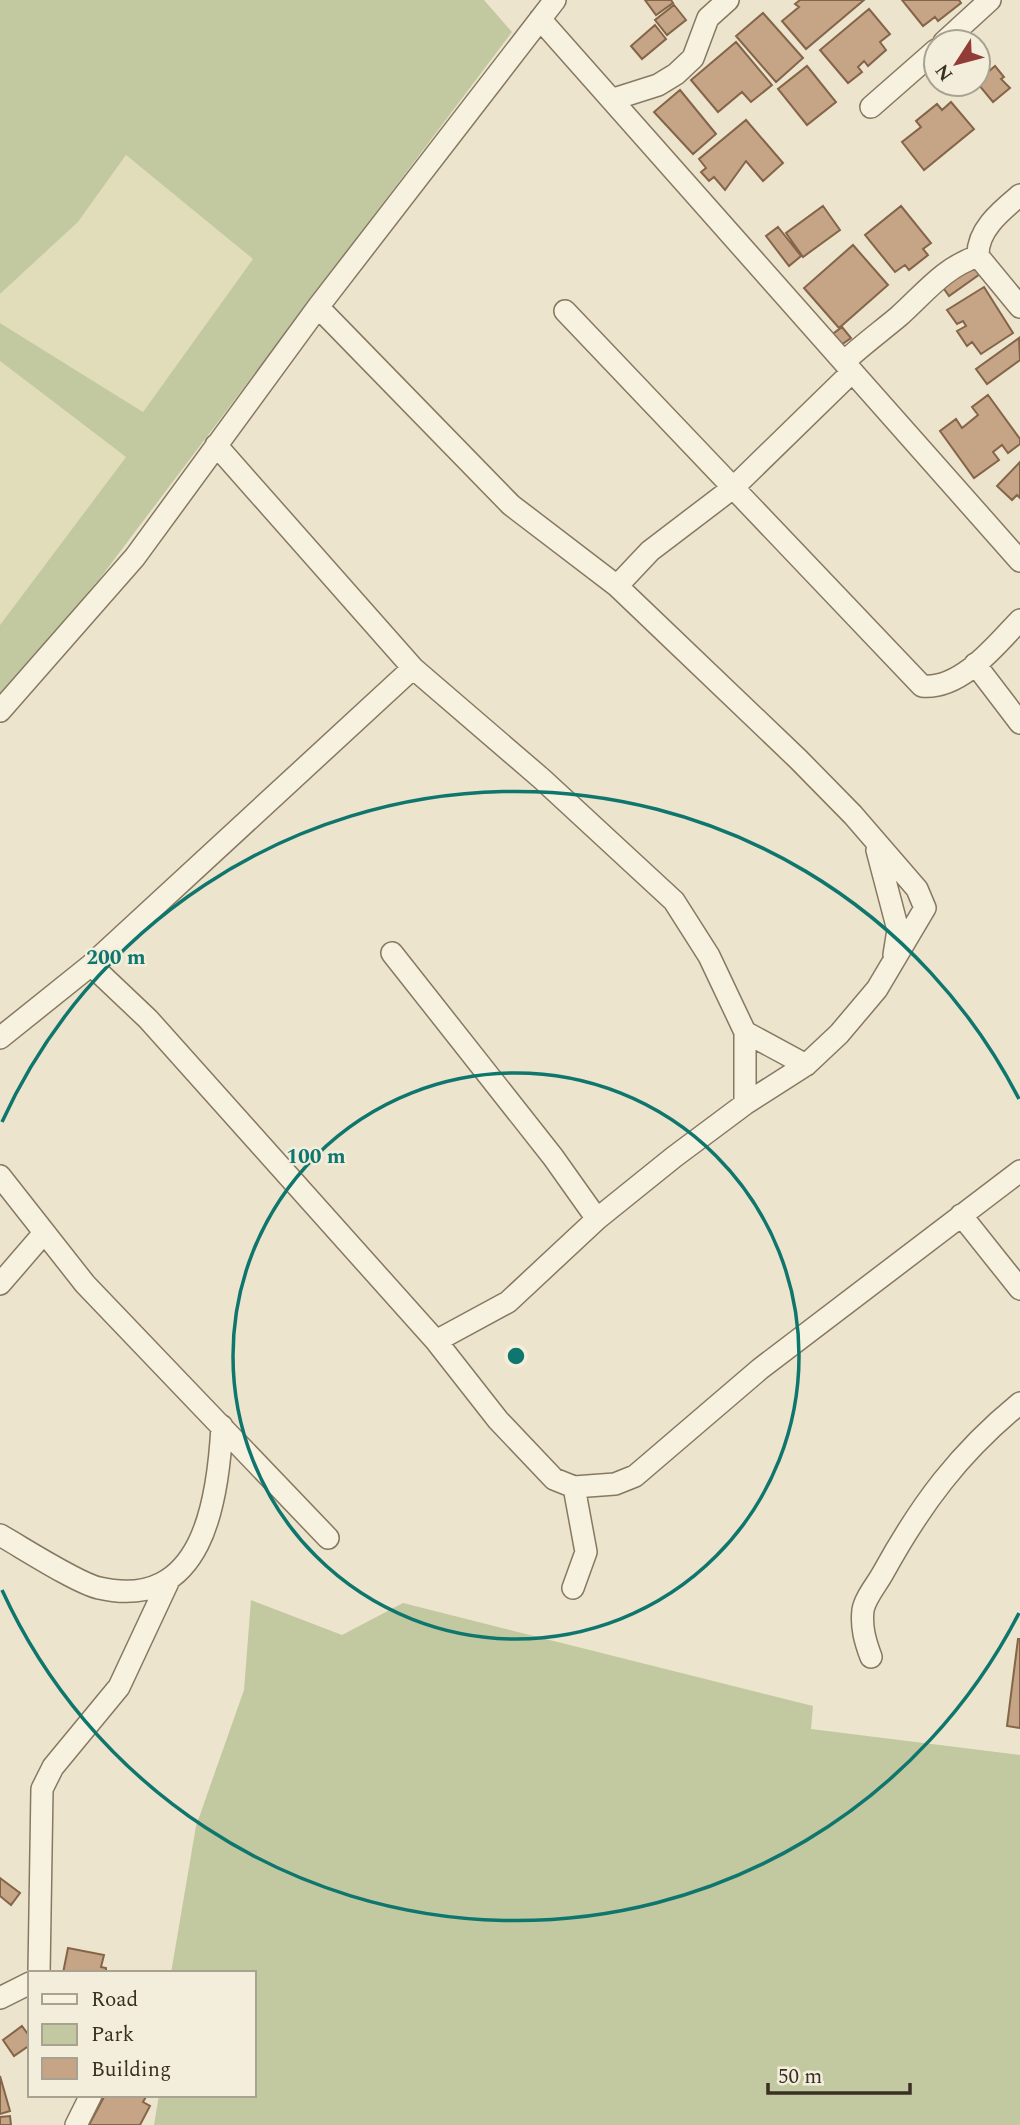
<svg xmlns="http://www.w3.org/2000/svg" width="1020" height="2125" font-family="Spectral,serif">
  <rect width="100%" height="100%" fill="#ece4cc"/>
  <path fill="#e1ddba" d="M126,155L254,259L143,412L0,323V294L78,222Z
    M0,361L126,457L0,625Z"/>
  <path fill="#c2c9a0" d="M0,0H484L512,32L101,577L0,698V625L126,457L0,361V323L143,412L253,259L126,155L78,222L0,294Z
    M251,1600L342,1635L403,1603L813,1706L811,1729L1020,1755V2125H154L159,2095H254V1973H171L196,1826L244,1690Z"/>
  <path fill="#c6a586" stroke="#846549" stroke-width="2" d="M645,0H671L673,3L656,15Z
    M800,0H864L806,49L782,21L799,7L795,4Z
    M902,0H959L961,3L938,21L935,17L923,26Z
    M674,5L686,20L667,35L655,20Z
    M869,9L890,34L880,42L886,50L868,66L864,61L858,67L862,72L848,83L820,50Z
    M763,13L803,58L776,82L736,36Z
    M655,25L666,39L642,59L631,46Z
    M736,42L772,85L751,102L742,92L718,112L691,80Z
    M807,66L836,102L807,125L778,89Z
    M995,66L1004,77L1001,79L1010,88L993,102L978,84V74L985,68L988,72Z
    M680,90L716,134L693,154L654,112Z
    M951,102L974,129L924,170L902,142L921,127L916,121L937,104L942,110Z
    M746,120L783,163L763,181L746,161L725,190L714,177L709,181L701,172L706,168L699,159Z
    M823,206L840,230L803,257L786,233Z
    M901,206L931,243L923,249L928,255L909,270L905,265L895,272L865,235Z
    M778,227L801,256L789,266L766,236Z
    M853,245L888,285L839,328L804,288Z
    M973,265L980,274L949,296L942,286Z
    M984,287L1013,333L981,354L972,342L967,346L957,331L966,326L963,321L957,324L947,310Z
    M842,327L851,338L838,347L830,336Z
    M1019,338L1020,360L987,384L976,369Z
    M988,395L1020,439V444L1008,453L1002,445L993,452L999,460L974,478L940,431L956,419L962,428L978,415L972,407Z
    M1020,462V498L1017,495L1012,500L997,486Z
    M1018,1639H1020V1728L1007,1726Z
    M0,1878L20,1893L11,1905L0,1896Z
    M68,1948L104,1955L101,1967L106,1968V1973H63Z
    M22,2026L30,2037V2045L14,2056L3,2040Z
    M0,2076L10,2111L0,2114Z
    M105,2095H147L143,2102L150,2106L140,2125H89Z
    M10,2116L11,2125H0V2117Z"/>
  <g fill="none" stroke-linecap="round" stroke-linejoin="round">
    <g stroke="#877861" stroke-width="24">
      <path id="minor" d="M540,19L1020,561
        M944,42L990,0
        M614,99L658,85L676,74L693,58L708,18L728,0
        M871,107L936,50
        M978,256L1020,307
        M318,307L511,505L617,586L798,759L853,815L917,889L925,908L877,989L839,1034L806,1065L745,1104L674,1157L597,1219L508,1302L436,1341
        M565,311L922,686C961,690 996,645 1020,620
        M844,362C861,346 880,332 898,317C925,293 943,268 978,256C977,230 1001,211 1020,195
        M216,445L413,668L542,779L674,901L709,956L745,1032L806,1065
        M617,586L650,551L734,487L852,372
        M975,664L1020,723
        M0,711L135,557L318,307L555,0
        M877,850L898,930L894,955
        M392,953L553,1157L597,1219
        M91,965L148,1019L436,1341L498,1420L554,1479L574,1487L615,1484L635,1476L760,1369L1020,1171
        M0,1038L91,965L413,668
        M745,1104V1032
        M0,1176L85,1284L328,1538
        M961,1215L1020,1289
        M0,1284L44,1233
        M0,1535C23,1548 77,1583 99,1588C203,1612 218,1501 222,1426
        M573,1588L586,1552L574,1487
        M871,1657C865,1641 861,1627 863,1610C865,1598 877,1584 883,1573C921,1504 959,1453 1020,1403
        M39,1973L42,1789L53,1767L119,1687L169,1580
        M0,1998L30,1983
        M76,2125L91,2095"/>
    </g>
    <use href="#minor" stroke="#f7f1df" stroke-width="21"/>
  </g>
  <g fill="none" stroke="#0f766e" stroke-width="3.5">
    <circle cx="516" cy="1356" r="283"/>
    <path d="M1019 1613A565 565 0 0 1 2 1590M2 1122A565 565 0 0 1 1019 1099"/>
  </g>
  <circle cx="516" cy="1356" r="10" fill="#0f766e" stroke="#f3eedb" stroke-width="3.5"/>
  <g font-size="21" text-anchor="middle" font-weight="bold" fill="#0f766e" stroke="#f3eedb" stroke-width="5" stroke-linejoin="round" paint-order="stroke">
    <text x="116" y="964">200 m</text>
    <text x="316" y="1163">100 m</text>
  </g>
  <rect x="28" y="1971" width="228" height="126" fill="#f3eedb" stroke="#a9a291" stroke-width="2"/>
  <rect x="42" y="1994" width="35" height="10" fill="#f7f1df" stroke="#a9a291" stroke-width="2"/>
  <text x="91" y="2006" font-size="21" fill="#392f23">Road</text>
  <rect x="42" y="2024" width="35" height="21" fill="#c2c9a0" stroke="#a9a291" stroke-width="2"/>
  <text x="91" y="2041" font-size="21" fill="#392f23">Park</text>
  <rect x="42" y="2058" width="35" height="21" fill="#c6a586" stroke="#a9a291" stroke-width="2"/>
  <text x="91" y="2076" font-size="21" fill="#392f23">Building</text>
  <g transform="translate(957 63) rotate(234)"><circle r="33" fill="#f3eedb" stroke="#a9a291" stroke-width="2"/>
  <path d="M0-5L12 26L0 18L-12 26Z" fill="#913c36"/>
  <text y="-10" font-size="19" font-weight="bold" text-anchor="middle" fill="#392f23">N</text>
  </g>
  <path d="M768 2083v10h142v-10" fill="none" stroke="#392f23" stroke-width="3.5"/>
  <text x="778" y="2083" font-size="21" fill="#392f23" stroke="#f3eedb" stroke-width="5" paint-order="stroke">50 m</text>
</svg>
